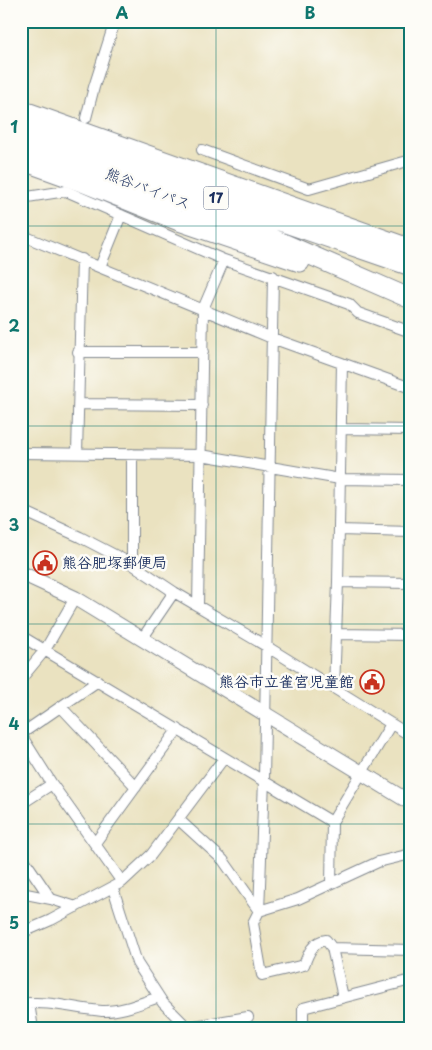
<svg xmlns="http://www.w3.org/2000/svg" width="432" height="1050" font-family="'Playpen Sans','Klee One',sans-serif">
  <rect width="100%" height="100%" fill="#fdfcf7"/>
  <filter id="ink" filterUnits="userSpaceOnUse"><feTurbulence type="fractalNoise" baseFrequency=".02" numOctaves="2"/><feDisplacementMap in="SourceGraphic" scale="10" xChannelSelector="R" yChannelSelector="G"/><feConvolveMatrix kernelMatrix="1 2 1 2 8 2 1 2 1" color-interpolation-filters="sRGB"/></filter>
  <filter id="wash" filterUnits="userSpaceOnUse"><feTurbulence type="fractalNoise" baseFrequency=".0096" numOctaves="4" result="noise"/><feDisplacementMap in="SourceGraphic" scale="20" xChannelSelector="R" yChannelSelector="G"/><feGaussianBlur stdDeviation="1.12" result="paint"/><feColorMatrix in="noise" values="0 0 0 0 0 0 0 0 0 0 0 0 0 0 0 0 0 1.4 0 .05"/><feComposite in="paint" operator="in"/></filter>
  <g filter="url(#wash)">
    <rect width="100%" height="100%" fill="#eae2c0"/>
  </g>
  <g filter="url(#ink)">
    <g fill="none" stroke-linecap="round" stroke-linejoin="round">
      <g stroke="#82888f" stroke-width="12">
        <path id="street" d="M86,118L94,87L115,21
          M202,150L309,189L411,160
          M21,198L66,191L224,260L349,304L358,313L411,332
          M21,235L272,338L411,388
          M100,267L121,215
          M273,276L264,780L259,911L253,923L262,975L304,965C308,954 313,941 326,940L332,948L411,950
          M78,352H203
          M79,404L202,405
          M342,429L411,430
          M21,453L201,455L340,479L411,480
          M77,453L82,259
          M21,510L80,537L132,564L174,592
          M339,530L411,532
          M132,564V454
          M338,582L411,583
          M198,606L203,309L224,260
          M337,634L411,635
          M21,636L332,822L391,724
          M142,639L174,592L266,646L411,736
          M21,679L45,650L75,598
          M334,688L338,582L342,363
          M61,707L136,787
          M21,734L98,681
          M21,735L52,784L122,882
          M21,804L52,784
          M178,819L223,860L259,911
          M95,843L178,729
          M21,855L51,899
          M411,877V879
          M331,884L332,822
          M113,888L137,963L163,1003L189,1029
          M21,893L51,899L76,907
          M259,911L298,899L378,862L411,854
          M21,933L51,920L122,882L151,855L224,758
          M332,948L343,997
          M29,1003L33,1029
          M21,1004C49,1000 75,1009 102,1011C121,1012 141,1003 159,997
          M177,1029L248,1017
          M303,1029V1008L411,980
          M403,1029L411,1027"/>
      </g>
      <g stroke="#82888f" stroke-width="16">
        <path id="secondary" d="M21,573L75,598L411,803"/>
      </g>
      <g stroke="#82888f" stroke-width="21">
        <path id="highway" d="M21,110L411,249
          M21,127L280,221L411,266
          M21,141L228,219L411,299
          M21,160L82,182L179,221L300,262"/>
      </g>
      <use href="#street" stroke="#fff" stroke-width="10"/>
      <use href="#secondary" stroke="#fff" stroke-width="14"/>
      <use href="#highway" stroke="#fff" stroke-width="19"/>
    </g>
  </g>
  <path fill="none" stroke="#0f766e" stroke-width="1" stroke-opacity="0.55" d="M216,21V1029M21,226H411M21,426H411M21,624H411M21,824H411"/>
  <defs>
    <g id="civic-ring" transform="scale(1.25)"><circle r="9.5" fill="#fdfcf7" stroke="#c8321e" stroke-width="1.5"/><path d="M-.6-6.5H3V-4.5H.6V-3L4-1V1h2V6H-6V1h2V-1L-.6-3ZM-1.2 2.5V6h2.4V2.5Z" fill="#c8321e"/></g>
  </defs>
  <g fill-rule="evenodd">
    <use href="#civic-ring" x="45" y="563"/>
    <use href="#civic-ring" x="372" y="682"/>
  </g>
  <g text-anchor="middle" stroke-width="5" stroke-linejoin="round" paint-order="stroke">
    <rect fill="#fdfcf7" stroke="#5f6c8c" stroke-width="1" x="203.5" y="186.5" width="25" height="23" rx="4"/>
    <g font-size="14" font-weight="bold" fill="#1b2f5e">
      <text x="216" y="203">17</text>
    </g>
    <g font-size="15" fill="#1b2f5e" stroke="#fdfcf7">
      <text transform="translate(148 189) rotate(21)" y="5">熊谷バイパス</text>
    </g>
    <g font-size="15" font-weight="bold" fill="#1b2f5e" stroke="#fdfcf7" text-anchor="start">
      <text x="62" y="568">熊谷肥塚郵便局</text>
      <text x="354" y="687" text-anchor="end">熊谷市立雀宮児童館</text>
    </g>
  </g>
  <rect width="432" height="1050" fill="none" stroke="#fdfcf7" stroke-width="55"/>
  <rect x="28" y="28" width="376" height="994" fill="none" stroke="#0f766e" stroke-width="2"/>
  <g font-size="16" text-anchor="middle" font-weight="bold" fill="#0f766e">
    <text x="122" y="19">A</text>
    <text x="310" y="19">B</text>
    <text x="14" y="133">1</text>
    <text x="14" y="332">2</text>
    <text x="14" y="531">3</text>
    <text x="14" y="730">4</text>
    <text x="14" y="929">5</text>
  </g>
</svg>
